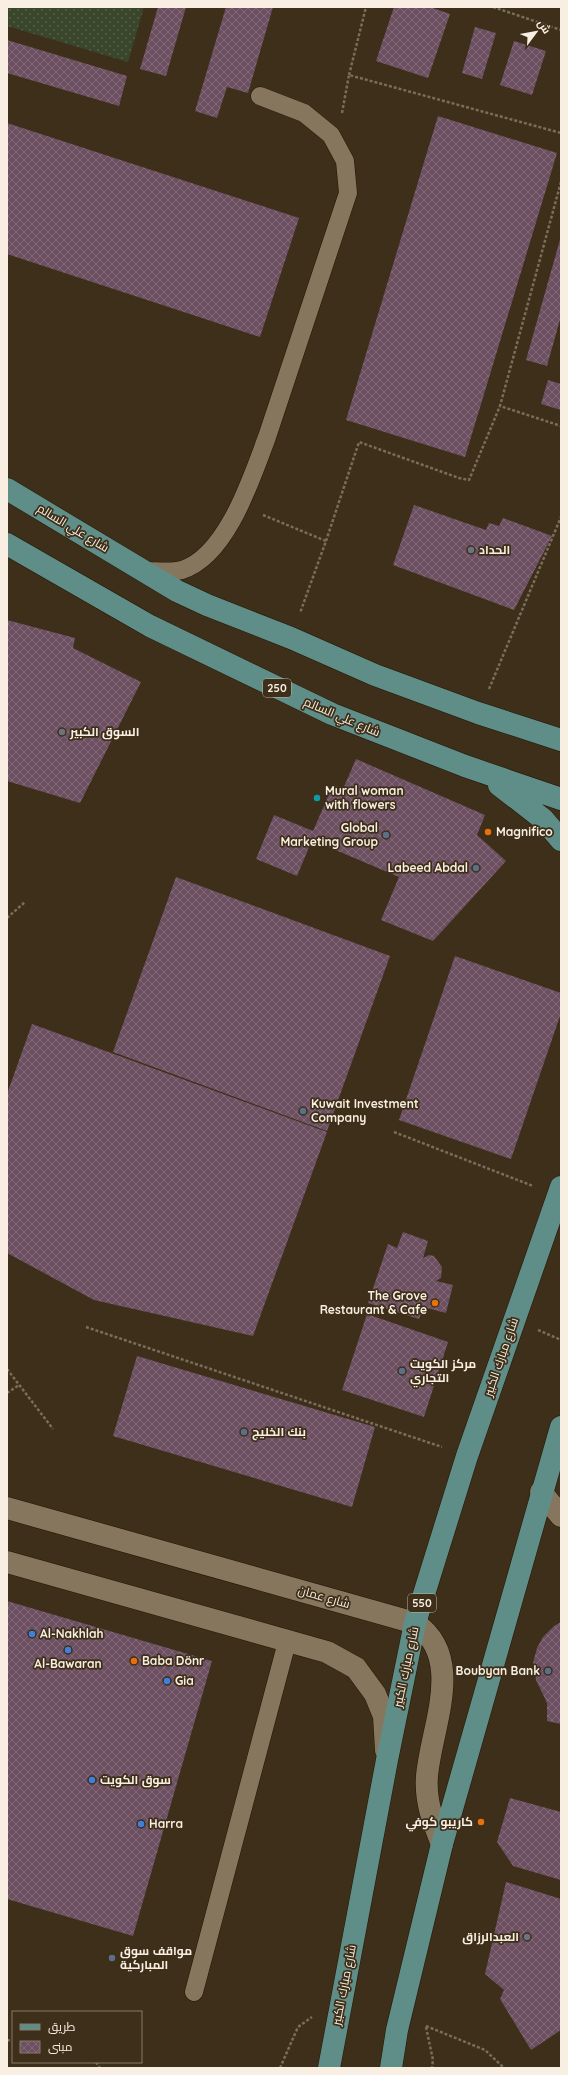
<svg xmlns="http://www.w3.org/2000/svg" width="568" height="2075" font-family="Quicksand,Cairo,sans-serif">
  <defs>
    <pattern id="grass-dots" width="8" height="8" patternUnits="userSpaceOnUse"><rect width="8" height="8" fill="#39462c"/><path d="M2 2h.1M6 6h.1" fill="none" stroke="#56614a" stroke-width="1.8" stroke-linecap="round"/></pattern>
    <pattern id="building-cross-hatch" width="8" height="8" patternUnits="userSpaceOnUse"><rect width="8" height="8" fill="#6c4f61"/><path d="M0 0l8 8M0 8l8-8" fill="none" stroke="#826977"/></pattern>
  </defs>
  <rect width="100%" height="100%" fill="#3d2f19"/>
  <path fill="url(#grass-dots)" d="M7,7H144L128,62L7,26Z"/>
  <path fill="url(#building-cross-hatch)" d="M158,7H186L166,76L140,69Z
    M226,7H273L248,93L227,87L217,118L195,111Z
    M394,7H430L450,14L428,78L376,61Z
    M475,27L496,33L482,79L462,73Z
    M7,40L127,76L119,106L7,73Z
    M514,41L546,51L532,95L500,85Z
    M438,116L557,153L465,457L346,420Z
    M7,123L299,218L260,337L7,254Z
    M561,236V316L547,366L526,360Z
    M548,380L561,384V410L541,404Z
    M414,505L486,530L489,523L499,526L503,518L552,536L514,610L393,565Z
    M7,620L75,638L73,648L141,682L80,803L7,781Z
    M356,759L485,815L477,835L506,861L433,941L381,920L399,877L312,840L297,876L256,859L274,815L313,831L333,785L343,789Z
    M176,877L390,956L327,1131L113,1052Z
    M455,956L561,993V1013L511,1159L399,1120Z
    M32,1024L327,1132L253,1336L94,1300L7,1253V1094Z
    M403,1232L428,1241L423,1258L429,1255L434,1256L442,1267L441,1278L436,1281L453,1285L446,1313L423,1307L419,1319L368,1303L388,1244L397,1248Z
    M367,1314L448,1342L424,1417L342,1390Z
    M137,1356L375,1427L352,1507L113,1436Z
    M7,1601L212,1661L133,1936L7,1899Z
    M561,1622V1724L547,1721V1703L536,1680L533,1663L537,1648L543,1637L554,1626Z
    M510,1798L561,1812V1880L513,1866L497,1842Z
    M506,1882L561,1899V2030L531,2050L500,1999L504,1990L485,1974Z"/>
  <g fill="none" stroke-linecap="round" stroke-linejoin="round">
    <g stroke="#241602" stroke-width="19">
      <path id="lane" d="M145,571C157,571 171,573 182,570C227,556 252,477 267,437L348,193L345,161L331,135L304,113L260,96
        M194,1992L287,1642"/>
    </g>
    <g stroke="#241602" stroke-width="23">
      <path id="street" d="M541,1492L561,1516
        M7,1508L415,1623C466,1658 431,1727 427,1776C425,1801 433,1822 442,1844
        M7,1562L327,1652L356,1668L375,1694L384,1716L386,1750"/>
    </g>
    <g stroke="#241602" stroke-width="23">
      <path id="primary" d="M7,489L177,591L207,605L291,638L375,675L478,713L561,740
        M7,544L150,626L332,714L465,766L561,799
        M499,785L543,819L561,840
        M329,2068L387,1760L415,1623L467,1456L561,1187
        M391,2068L397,2030L442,1844L561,1427"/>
    </g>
    <path stroke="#7a6d5a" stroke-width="2.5" stroke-dasharray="3 2" stroke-linecap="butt" d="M493,7L561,30
      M349,75L366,7
      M342,113L349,75L561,133
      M561,182L500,406L561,426
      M263,515L326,541L300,613
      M326,541L359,442L459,478L469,480L500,406
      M489,689L561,517
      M7,918L25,902
      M394,1132L533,1186
      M86,1327L442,1447
      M538,1330L561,1340
      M7,1369L53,1429
      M7,1393L19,1385
      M426,2026L485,2050L504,2068
      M426,2027L433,2060L432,2068
      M7,2040L13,2041
      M96,2062L100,2068
      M280,2068L298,2027L312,2017"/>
    <use href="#lane" stroke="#87765e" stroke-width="18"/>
    <use href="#street" stroke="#87765e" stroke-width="22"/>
    <use href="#primary" stroke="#5f8d88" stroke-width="22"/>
  </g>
  <g fill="#6b7280" stroke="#3d2f19" stroke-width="1.5">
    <circle cx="471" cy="550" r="4"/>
    <circle cx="62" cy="732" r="4"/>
    <circle cx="527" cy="1937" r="4"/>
  </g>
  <circle fill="#0f9aa8" stroke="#3d2f19" stroke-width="1.5" cx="317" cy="798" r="4"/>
  <g fill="#e8710a" stroke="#3d2f19" stroke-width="1.5">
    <circle cx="488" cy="832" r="4"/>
    <circle cx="435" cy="1303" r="4"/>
    <circle cx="134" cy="1661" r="4"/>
    <circle cx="481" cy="1822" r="4"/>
  </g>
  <g fill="#5c6f8a" stroke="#3d2f19" stroke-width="1.5">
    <circle cx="386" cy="835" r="4"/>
    <circle cx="476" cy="868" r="4"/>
    <circle cx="303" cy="1111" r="4"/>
    <circle cx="402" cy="1371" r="4"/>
    <circle cx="244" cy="1432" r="4"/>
    <circle cx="548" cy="1671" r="4"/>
    <circle cx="112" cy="1958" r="4"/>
  </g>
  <g fill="#3f7fe0" stroke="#3d2f19" stroke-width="1.5">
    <circle cx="32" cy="1634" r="4"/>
    <circle cx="68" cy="1650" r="4"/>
    <circle cx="167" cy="1681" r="4"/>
    <circle cx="92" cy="1780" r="4"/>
    <circle cx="141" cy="1824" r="4"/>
  </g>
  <g text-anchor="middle" stroke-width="3.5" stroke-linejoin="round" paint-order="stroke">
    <g fill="#3d2f19" stroke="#c0b5a5" stroke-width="1">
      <rect x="263" y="679" width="28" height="18" rx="3"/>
      <rect x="408" y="1594" width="28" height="18" rx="3"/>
    </g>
    <g font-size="11" font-weight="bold" fill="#f8eee1">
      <text x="277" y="692">250</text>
      <text x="422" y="1607">550</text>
    </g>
    <g font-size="12" fill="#f8eee1" stroke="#3d2f19">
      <text transform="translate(73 528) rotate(31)" y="4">شارع علي السالم</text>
      <text transform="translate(342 717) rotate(23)" y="4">شارع علي السالم</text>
      <text transform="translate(501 1357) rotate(-71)" y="4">شارع مبارك الكبير</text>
      <text transform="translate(324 1597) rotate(16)" y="4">شارع عمان</text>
      <text transform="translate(406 1667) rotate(-78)" y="4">شارع مبارك الكبير</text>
      <text transform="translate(344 1985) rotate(-79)" y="4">شارع مبارك الكبير</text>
    </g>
    <g font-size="12" font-weight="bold" fill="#f8eee1" stroke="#3d2f19" text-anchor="start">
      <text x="479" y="554">الحداد</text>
      <text x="70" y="736">السوق الكبير</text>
      <text x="325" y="795">Mural woman<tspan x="325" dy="14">with flowers</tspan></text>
      <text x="378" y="832" text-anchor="end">Global<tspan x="378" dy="14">Marketing Group</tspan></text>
      <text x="496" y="836">Magnifico</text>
      <text x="468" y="872" text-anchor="end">Labeed Abdal</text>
      <text x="311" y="1108">Kuwait Investment<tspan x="311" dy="14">Company</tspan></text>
      <text x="427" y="1300" text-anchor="end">The Grove<tspan x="427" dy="14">Restaurant &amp; Cafe</tspan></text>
      <text x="410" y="1368">مركز الكويت<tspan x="410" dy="14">التجاري</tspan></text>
      <text x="252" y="1436">بنك الخليج</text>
      <text x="40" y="1638">Al-Nakhlah</text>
      <text x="142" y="1665">Baba Dönr</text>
      <text x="68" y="1668" text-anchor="middle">Al-Bawaran</text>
      <text x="540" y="1675" text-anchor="end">Boubyan Bank</text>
      <text x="175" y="1685">Gia</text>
      <text x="100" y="1784">سوق الكويت</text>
      <text x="473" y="1826" text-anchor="end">كاريبو كوفي</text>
      <text x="149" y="1828">Harra</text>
      <text x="519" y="1941" text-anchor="end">العبدالرزاق</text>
      <text x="120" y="1955">مواقف سوق<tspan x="120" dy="14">المباركية</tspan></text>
    </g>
  </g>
  <rect width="568" height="2075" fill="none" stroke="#f8eee1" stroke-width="16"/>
  <rect x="12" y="2011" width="130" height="52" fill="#3d2f19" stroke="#887b69"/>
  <rect x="20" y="2024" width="20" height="6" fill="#5f8d88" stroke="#887b69"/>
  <text x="48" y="2031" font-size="12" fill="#f8eee1">طريق</text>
  <rect x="20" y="2041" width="20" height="12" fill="url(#building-cross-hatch)" stroke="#887b69"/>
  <text x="48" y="2051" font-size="12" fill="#f8eee1">مبنى</text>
  <g transform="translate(536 32) rotate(58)" stroke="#3d2f19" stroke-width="3" paint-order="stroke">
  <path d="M0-3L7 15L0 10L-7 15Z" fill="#f8eee1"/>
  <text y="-6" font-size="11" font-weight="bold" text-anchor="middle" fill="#f8eee1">ش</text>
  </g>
</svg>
